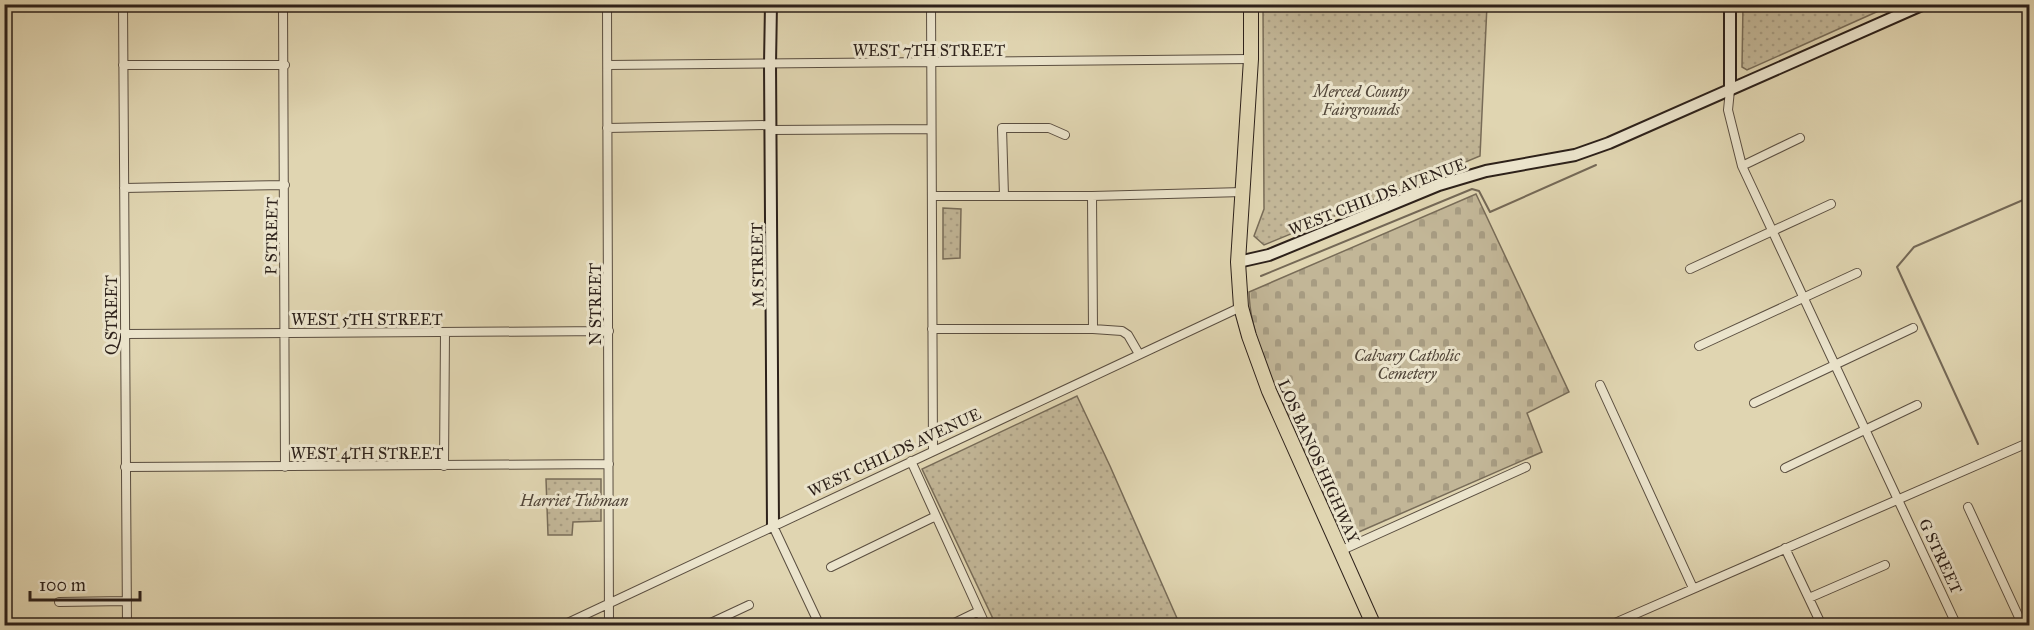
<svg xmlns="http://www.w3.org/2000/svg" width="2034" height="630" font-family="'IM FELL Great Primer',serif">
  <defs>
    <pattern id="green-dots" width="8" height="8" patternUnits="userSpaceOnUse" patternTransform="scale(1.5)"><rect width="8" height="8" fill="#c2b697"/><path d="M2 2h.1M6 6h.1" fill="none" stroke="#a79c82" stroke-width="1.8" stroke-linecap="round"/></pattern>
    <pattern id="cemetery-stones" width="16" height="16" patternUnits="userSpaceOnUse" patternTransform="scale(1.5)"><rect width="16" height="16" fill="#c2b697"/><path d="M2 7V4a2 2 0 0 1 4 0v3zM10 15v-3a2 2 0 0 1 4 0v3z" fill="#a79c82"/></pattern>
  </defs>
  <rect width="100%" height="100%" fill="#e0d5b1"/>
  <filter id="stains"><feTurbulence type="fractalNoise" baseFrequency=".00333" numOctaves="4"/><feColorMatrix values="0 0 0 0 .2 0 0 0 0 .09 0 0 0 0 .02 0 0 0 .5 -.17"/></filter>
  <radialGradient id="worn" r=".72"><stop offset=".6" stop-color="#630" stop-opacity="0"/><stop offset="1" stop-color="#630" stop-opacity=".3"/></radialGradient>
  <path fill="url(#green-dots)" stroke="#786c58" stroke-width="1.5" d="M1263,5H1487L1480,156L1264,245L1254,236L1264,209Z
    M1743,5V4L1892,5L1747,70L1742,67Z
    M943,208L961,209L960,258L943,259Z
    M1077,396L1110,466L1180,625H996L922,469Z
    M546,479H601V521L573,522L572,535H548Z"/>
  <path fill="url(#cemetery-stones)" stroke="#786c58" stroke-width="1.5" d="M1476,194L1569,392L1527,413L1542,452L1345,538C1326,502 1310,465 1294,428C1275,388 1250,337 1249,292Z"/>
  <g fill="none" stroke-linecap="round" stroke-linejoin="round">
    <path stroke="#746856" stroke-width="2" d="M1261,276L1472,189L1479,191L1490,212L1596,165
      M1978,444L1897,267L1914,247L2030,197"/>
    <g stroke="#5a4e40" stroke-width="10">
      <path id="street" d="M123,4L127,626
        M283,4L285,467
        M607,4L609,626
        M931,4L933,451
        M123,65H285
        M608,65L1251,59
        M1730,90L1728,110L1742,166L1957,626
        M607,128L770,125
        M770,130L931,129
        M1742,166L1800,138
        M124,188L285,185
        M932,196H1092L1243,192
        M1004,196L1002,128H1049L1065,135
        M1092,196L1093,329
        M1690,269L1831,204
        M932,329H1093L1122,331L1128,335L1139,354
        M125,334L609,331
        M1699,346L1857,273
        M1600,385L1693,588
        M1754,403L1913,328
        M911,461L986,626
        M444,466L445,332
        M125,467L609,464
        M1785,468L1917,405
        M1968,507L2023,626
        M773,526L820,626
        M1785,548L1822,626
        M1340,551L1526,467
        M831,567L936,516
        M1809,598L1885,565
        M59,602L127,601
        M561,626L1241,307
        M704,626L749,605
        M948,626L979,611
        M1608,626L2030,442"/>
    </g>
    <g stroke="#2d211a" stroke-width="14">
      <path id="secondary" d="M771,4L770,64L773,526
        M1730,90V4
        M1238,262L1269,255L1439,185L1486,171L1575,155L1609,143L1924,4"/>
    </g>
    <g stroke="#2d211a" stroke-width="16">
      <path id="highway" d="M1251,4V59L1238,262L1241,307L1249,336L1269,391L1374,626"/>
    </g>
    <use href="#street" stroke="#ebe4cc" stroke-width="8"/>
    <use href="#secondary" stroke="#ebe4cc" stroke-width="10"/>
    <use href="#highway" stroke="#e0d5b1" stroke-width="14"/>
  </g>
  <g text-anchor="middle" stroke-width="6" stroke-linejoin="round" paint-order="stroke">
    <g font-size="16" fill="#2d211a" stroke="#ebe4cc">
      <text x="929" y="56">WEST 7TH STREET</text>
      <text transform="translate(1377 196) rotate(-21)" y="6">WEST CHILDS AVENUE</text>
      <text transform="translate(271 236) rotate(-89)" y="6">P STREET</text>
      <text transform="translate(757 265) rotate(-91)" y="6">M STREET</text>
      <text transform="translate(595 304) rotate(-90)" y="6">N STREET</text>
      <text transform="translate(111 315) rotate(-90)" y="6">Q STREET</text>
      <text x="367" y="325">WEST 5TH STREET</text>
      <text transform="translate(894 452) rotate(-25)" y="6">WEST CHILDS AVENUE</text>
      <text x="367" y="459">WEST 4TH STREET</text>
      <text transform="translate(1319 461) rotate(66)" y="6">LOS BANOS HIGHWAY</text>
      <text transform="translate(1941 556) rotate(65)" y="6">G STREET</text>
    </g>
    <g font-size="16" font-style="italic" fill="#524639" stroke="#ebe4cc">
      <text x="1361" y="97">Merced County<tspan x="1361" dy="18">Fairgrounds</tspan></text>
      <text x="1407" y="361">Calvary Catholic<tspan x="1407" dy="18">Cemetery</tspan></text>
      <text x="574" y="506">Harriet Tubman</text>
    </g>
  </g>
  <rect width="2034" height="630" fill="none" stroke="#e0d5b1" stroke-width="24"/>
  <rect x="6" y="6" width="2022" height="618" fill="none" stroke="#2d211a" stroke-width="3"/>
  <rect x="12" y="12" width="2010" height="606" fill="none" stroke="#2d211a" stroke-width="1.5"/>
  <path d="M30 591v9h110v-9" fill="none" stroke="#2d211a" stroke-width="3"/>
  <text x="39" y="591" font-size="18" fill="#2d211a" stroke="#ebe4cc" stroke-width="4.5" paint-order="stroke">100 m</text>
  <rect width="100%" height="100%" filter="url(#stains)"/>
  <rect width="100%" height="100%" fill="url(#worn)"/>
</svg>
